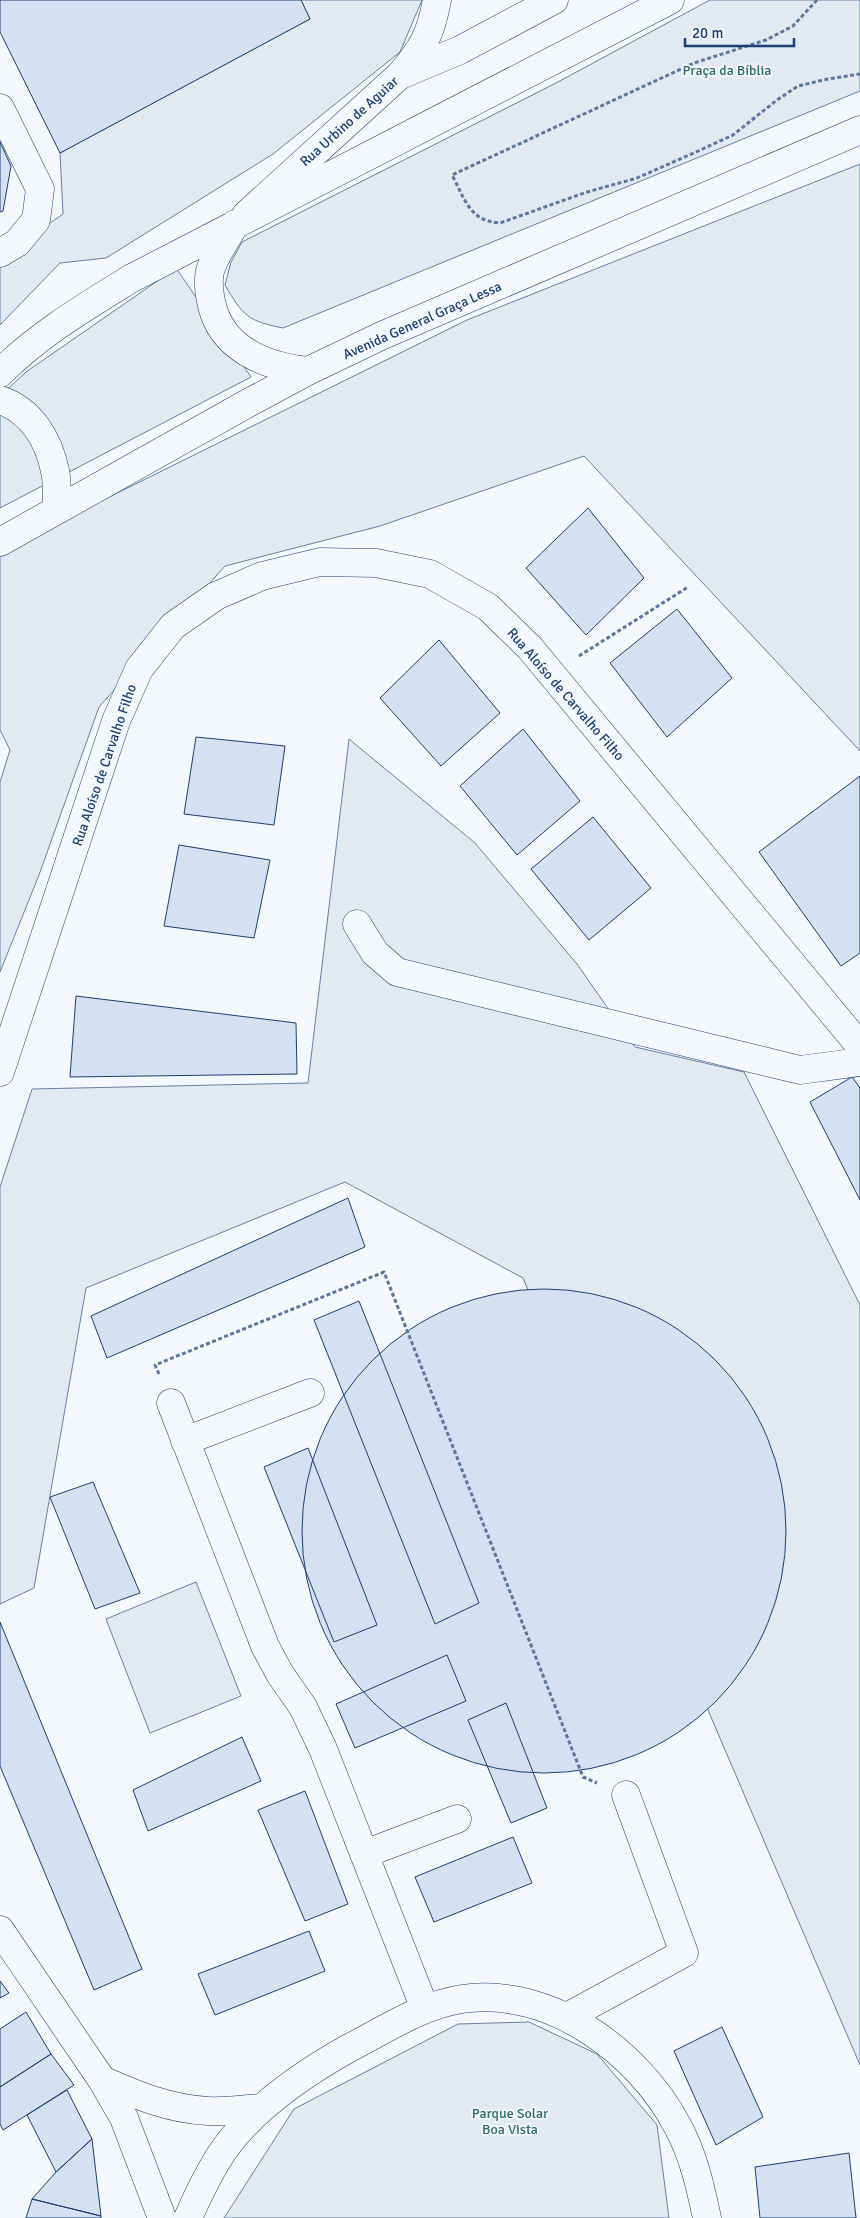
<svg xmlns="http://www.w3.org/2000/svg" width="860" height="2218" font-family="Signika,sans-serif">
  <rect width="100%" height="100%" fill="#f4f7fb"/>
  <path fill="#e3e9f0" stroke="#687fa3" d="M301,0H422L400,52L273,154L106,258L60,263L0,325V258L63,214L60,153L310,19Z
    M710,0H860V91L283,328C248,321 243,316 225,285L231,262L242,242L556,83Z
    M860,164V751L584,456L380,526L225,566L99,707L39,875L0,972V782L10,750L0,730V551L467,320Z
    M176,268L251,377L0,508V396L26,372Z
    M349,739L475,843L577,964L635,1047L744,1072L860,1305V2065L523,1278L345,1182L86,1288L34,1588L0,1604V1187L32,1089L308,1083Z
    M196,1582L241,1696L150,1733L106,1619Z
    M529,2022L597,2054L657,2125L669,2218H224L294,2109L458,2024Z"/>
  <path fill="#d5e0f0" stroke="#1d3f73" d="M0,0H301L310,19L60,153L0,32Z
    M0,142L11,166L3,211L0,212Z
    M588,508L644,578L586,635L526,568Z
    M677,609L732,678L667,737L610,663Z
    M439,640L500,713L441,766L380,698Z
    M523,729L580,801L517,855L460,786Z
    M196,737L285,746L274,825L184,814Z
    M860,776V953L841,966L759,852Z
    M593,817L651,888L589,940L531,869Z
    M179,845L270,860L254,938L164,926Z
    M76,996L296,1023L297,1074L70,1077Z
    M852,1077L860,1088V1200L810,1102Z
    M348,1198L365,1247L107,1358L91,1316Z
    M302 1531a242 242 0 1 1 484 0a242 242 0 1 1-484 0Z
    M359,1301L479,1603L435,1624L314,1320Z
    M308,1448L377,1625L334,1642L264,1467Z
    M93,1482L140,1593L95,1609L50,1497Z
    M0,1622L142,1969L94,1990L0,1766Z
    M447,1655L466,1701L355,1748L336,1704Z
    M506,1703L547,1808L511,1823L468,1720Z
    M242,1737L261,1781L148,1831L133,1790Z
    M305,1791L348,1904L305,1921L258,1810Z
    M513,1837L532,1883L434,1922L415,1877Z
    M309,1931L325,1971L215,2015L198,1974Z
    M0,1981L9,1993L0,1998Z
    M26,2012L51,2054L0,2087V2029Z
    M722,2027L763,2117L716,2145L674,2051Z
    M51,2054L74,2085L3,2130L0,2124V2087Z
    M67,2090L92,2139L56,2172L27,2115Z
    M92,2139L101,2216L32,2199L56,2172Z
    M849,2153L856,2218H760L755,2167Z
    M32,2199L101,2216V2218H26Z"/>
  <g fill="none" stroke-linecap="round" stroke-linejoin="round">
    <g stroke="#1d3f73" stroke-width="29">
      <path id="minor" d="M403,74L460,50L554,0
        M0,108L40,189L36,220L17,243L0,253
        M246,215L400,75C422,50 431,34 437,0
        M357,924L375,953L397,972L800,1070L860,1062
        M0,1072L116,721L139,669L173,626L216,596L262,576L320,562L376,563L430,574L488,607L530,648L860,1046
        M171,1403L265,1646L280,1674L303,1707L323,1749L425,2009
        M185,1441L310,1393
        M364,1854L457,1819
        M0,1930L102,2080L124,2118L162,2218
        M567,2017L684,1953L626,1795
        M102,2080C136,2095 169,2109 208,2111C225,2112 244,2109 262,2108
        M188,2218C198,2195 209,2172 223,2151C253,2108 306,2072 351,2047C386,2029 422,2005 462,1999C549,1986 638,2051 677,2125C693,2154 700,2185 707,2218"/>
    </g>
    <g stroke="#1d3f73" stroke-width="29">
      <path id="major" d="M235,224C227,239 215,254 210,271C208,280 209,292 211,301C220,349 265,366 308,371
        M0,373C39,334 85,307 132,278L670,0
        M0,400C31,410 49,440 55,471C58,483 56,498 57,510
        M0,542L250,402L308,371L381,336L860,130"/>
    </g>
    <path stroke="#5e769c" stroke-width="3" stroke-dasharray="4 2.5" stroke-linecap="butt" d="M817,0L793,26L766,40L694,63L452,175C465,199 469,221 500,223L587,192L637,178L696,152L733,135L777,100L798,86L828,79L860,74
      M579,656L688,587
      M159,1374L155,1365L384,1272L583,1777L597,1783"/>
    <use href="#minor" stroke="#f4f7fb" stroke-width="28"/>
    <use href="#major" stroke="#f4f7fb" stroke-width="28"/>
  </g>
  <g text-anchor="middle" stroke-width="4" stroke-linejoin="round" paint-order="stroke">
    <g font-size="14" fill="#2c6c60" stroke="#f4f7fb">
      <text x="727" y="75">Praça da Bíblia</text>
      <text x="510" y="2118">Parque Solar<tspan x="510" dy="16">Boa Vista</tspan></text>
    </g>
    <g font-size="14" fill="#1d3f73" stroke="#f4f7fb">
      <text transform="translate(349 121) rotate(-42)" y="5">Rua Urbino de Aguiar</text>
      <text transform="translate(422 320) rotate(-24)" y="5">Avenida General Graça Lessa</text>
      <text transform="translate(566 694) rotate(49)" y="5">Rua Aloíso de Carvalho Filho</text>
      <text transform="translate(104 765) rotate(-71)" y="5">Rua Aloíso de Carvalho Filho</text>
    </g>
  </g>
  <path d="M685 38v8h109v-8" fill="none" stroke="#1d3f73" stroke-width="2.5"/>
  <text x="692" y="38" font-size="15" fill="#1d3f73" stroke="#f4f7fb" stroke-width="4" paint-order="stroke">20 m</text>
</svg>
